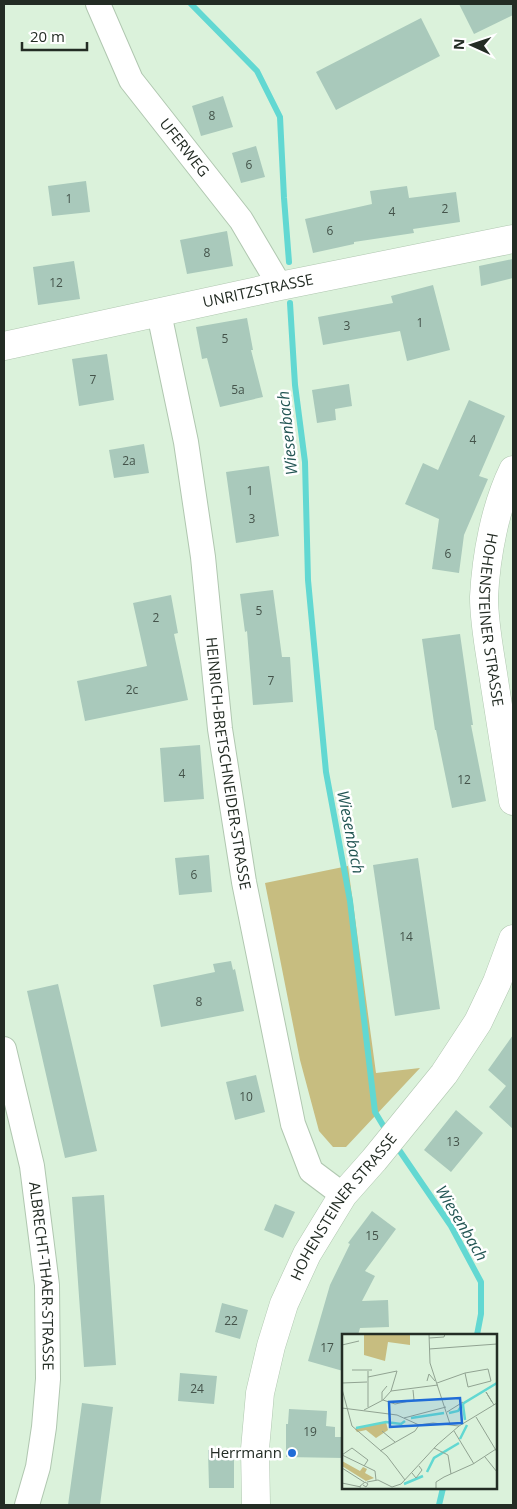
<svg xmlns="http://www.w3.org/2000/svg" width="517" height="1509" font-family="'Open Sans',sans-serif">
  <rect width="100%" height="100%" fill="#dbf2db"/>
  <path fill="#c7bd80" d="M348,866L376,1073L420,1068L346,1147H333L319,1131L300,1060L265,883Z"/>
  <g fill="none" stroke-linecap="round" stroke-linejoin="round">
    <path stroke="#62d8d2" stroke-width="6" d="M191,4L257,71L280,117L284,198L289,262
      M290,303L295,385L305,462L308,580L326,772L350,901L375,1112L387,1132
      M395,1144L451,1226L481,1282V1314L477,1335
      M439,1505L443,1488"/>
  </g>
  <path fill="#a9c9bb" d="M459,4H513V15L474,34Z
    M421,18L440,56L336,110L316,72Z
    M223,96L233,127L201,136L192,106Z
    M256,146L265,177L241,183L232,153Z
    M86,181L90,212L52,216L48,186Z
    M407,186L409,198L456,192L460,222L413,229L414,233L354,242V244L313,253L305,219L372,204L370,191Z
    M227,231L233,266L187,274L180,240Z
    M513,259V278L481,286L479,266Z
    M74,261L80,299L38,305L33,267Z
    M433,285L450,350L407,361L400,331L323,345L318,317L393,303L391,296Z
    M247,318L253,350H251L263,397L220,407L207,358L202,359L196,327Z
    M107,354L114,400L79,406L72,359Z
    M349,384L352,406L335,409L336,420L317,423L312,390Z
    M469,400L505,416L479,476L488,479L464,535L459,573L432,569L439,519L405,504L423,463L438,470Z
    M144,444L149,473L114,478L109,450Z
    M269,466L279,536L236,543L226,472Z
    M273,590L282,657H290L293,702L253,705L247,631L245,632L240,594Z
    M171,595L178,633L174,634L188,700L85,721L77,681L147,666L133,603Z
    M460,634L473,725H471L486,801L452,808L436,730H435L422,639Z
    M200,745L204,799L164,802L160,748Z
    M209,855L212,892L179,895L175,858Z
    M418,858L440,1009L395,1016L373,865Z
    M231,961L233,970L235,969L244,1011L161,1027L153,985L215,972L213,964Z
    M58,984L97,1151L65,1158L27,991Z
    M513,1035V1129L489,1107L506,1086L488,1070Z
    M256,1075L265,1112L235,1120L226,1082Z
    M456,1110L483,1133L451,1172L424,1150Z
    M104,1195L116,1365L84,1367L72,1197Z
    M275,1204L295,1212L283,1238L264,1230Z
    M372,1211L396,1229L365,1271L375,1276L362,1301L388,1300L389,1327L360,1328L358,1335H343V1371L308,1361L330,1285L350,1244L348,1243Z
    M222,1303L248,1310L240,1339L215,1332Z
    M180,1373L217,1376L214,1404L178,1401Z
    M82,1403L113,1407L100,1505H68Z
    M289,1409L327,1411L326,1426L335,1427V1437H343V1458L286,1457V1424H288Z
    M208,1450H234V1488H209Z"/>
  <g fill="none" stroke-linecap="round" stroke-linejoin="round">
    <g stroke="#b0c7b0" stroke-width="26">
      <g id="street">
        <path id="s1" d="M98,4L131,80L241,220L280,286"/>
        <path id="s2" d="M159,313L186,442L203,557L220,729L244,882L293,1124L311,1171L343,1195"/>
        <path id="s3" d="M4,1049L32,1166L47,1285L48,1379L44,1427L38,1467L27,1505"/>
      </g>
    </g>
    <g stroke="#b0c7b0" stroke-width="29">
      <g id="secondary">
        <path id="s4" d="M4,346L280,286L513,239"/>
        <path id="s5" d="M513,470C495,507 486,556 484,597C484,624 490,653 494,680C500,720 507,761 513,801"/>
        <path id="s6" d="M256,1505L255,1449L260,1393L271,1346L284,1304L307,1254L343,1195L374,1160L444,1074L478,1022L497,982L513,939"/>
      </g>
    </g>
    <use href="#street" stroke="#fff" stroke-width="24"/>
    <use href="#secondary" stroke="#fff" stroke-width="28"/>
  </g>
  <circle fill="#206cd7" stroke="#fff" stroke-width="2" cx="292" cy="1453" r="5"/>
  <g text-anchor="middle" stroke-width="5" stroke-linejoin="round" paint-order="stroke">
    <g font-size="12" fill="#44534a">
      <text x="212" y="120">8</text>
      <text x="249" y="169">6</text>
      <text x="69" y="203">1</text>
      <text x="445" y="213">2</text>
      <text x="392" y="216">4</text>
      <text x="330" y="235">6</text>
      <text x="207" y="257">8</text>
      <text x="56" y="287">12</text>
      <text x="420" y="327">1</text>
      <text x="347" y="330">3</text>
      <text x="225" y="343">5</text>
      <text x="93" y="384">7</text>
      <text x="238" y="394">5a</text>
      <text x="473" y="444">4</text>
      <text x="129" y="465">2a</text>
      <text x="250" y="495">1</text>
      <text x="252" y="523">3</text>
      <text x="448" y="558">6</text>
      <text x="259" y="615">5</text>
      <text x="156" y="622">2</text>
      <text x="271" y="685">7</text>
      <text x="132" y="694">2c</text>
      <text x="182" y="778">4</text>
      <text x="464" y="784">12</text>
      <text x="194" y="879">6</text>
      <text x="406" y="941">14</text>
      <text x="199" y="1006">8</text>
      <text x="246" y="1101">10</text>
      <text x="453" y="1146">13</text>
      <text x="372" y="1240">15</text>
      <text x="231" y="1325">22</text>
      <text x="327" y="1352">17</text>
      <text x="197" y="1393">24</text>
      <text x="310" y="1436">19</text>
    </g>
    <g font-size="15" fill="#232c24" stroke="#fff">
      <text dy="5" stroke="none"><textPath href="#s1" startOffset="169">UFERWEG</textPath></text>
      <text dy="5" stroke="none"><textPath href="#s4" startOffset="260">UNRITZSTRASSE</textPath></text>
      <text dy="5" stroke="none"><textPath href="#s5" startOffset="154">HOHENSTEINER STRASSE</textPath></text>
      <text dy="5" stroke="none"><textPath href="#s2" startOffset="456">HEINRICH-BRETSCHNEIDER-STRASSE</textPath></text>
      <text dy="5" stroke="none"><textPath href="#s6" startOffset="319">HOHENSTEINER STRASSE</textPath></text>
      <text dy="5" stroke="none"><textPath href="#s3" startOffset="231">ALBRECHT-THAER-STRASSE</textPath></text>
    </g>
    <g font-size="15" fill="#232c24" stroke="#fff" text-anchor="end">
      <text x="282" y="1458">Herrmann</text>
    </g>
    <g font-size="16" font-style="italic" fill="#235654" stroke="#fff">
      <text transform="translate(287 433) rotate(-96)" y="6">Wiesenbach</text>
      <text transform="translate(351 832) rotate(79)" y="6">Wiesenbach</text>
      <text transform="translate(462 1223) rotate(59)" y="6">Wiesenbach</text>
    </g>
  </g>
  <g transform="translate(342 1334)">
    <rect width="155" height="155" fill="#dbf2db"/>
    <path d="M22,0H68V11L46,8L43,27L22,21ZM44,88L46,96L34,104L24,96L15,98L13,95ZM0,127L18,137L21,133L25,135L23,139L32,144L24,147L0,132Z" fill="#c7bd80"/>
    <path fill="none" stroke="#62d8d2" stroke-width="2.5" d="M121,71L123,86M107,79L116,77L122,69L155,49M69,84L102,79M14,94L44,88L59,90L63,87M118,105L125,91M85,138L92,124L117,109M62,150L81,142"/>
    <path fill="none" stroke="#91a392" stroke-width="1" d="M87,0L88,29L108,90M87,4L102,3L103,0M0,11L17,7M87,15L155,10M10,36H30M26,37V73M85,47L87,40L93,47M0,49L25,48M95,49L123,39L146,35L149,47L126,53L123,39M0,55L10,92L45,122L63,146M49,57L96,51M40,66V58L45,52M41,66L53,70L72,66L71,56M150,68L144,58L152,71M0,74L55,81L77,91L91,89L117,92M22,76L41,66L49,57L55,37L26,43M105,78L121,68M134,83L155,118M62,84L104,73M40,97L53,108M112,97L132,130M92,114L106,121L109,140M38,117L73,97L77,91M0,121L33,137L34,146M0,121L10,114L26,126L22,132M143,123L155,138M0,134L22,148M70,139L74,144L80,136L77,132M25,148L36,146L50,153L59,150L95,111L117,92L155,69M0,149L19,153M17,153L23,148L26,150L24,153L21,151M94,155V148L102,143L131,130L154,115"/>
    <path fill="#206cd7" fill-opacity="0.15" stroke="#206cd7" stroke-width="2.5" d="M118,64L120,89L48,93L47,68Z"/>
    <rect width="155" height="155" fill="none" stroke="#232c24" stroke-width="2.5"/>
  </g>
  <rect width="517" height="1509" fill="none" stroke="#232c24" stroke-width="10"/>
  <g transform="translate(472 45) rotate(273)" stroke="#ffffff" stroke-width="4" paint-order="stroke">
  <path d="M0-4L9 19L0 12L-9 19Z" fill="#232c24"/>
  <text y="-8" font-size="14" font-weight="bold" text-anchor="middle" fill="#232c24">N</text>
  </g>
  <path d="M22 42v8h65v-8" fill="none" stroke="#232c24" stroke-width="2.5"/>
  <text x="30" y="42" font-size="15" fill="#232c24" stroke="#ffffff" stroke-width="4" paint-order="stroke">20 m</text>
</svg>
